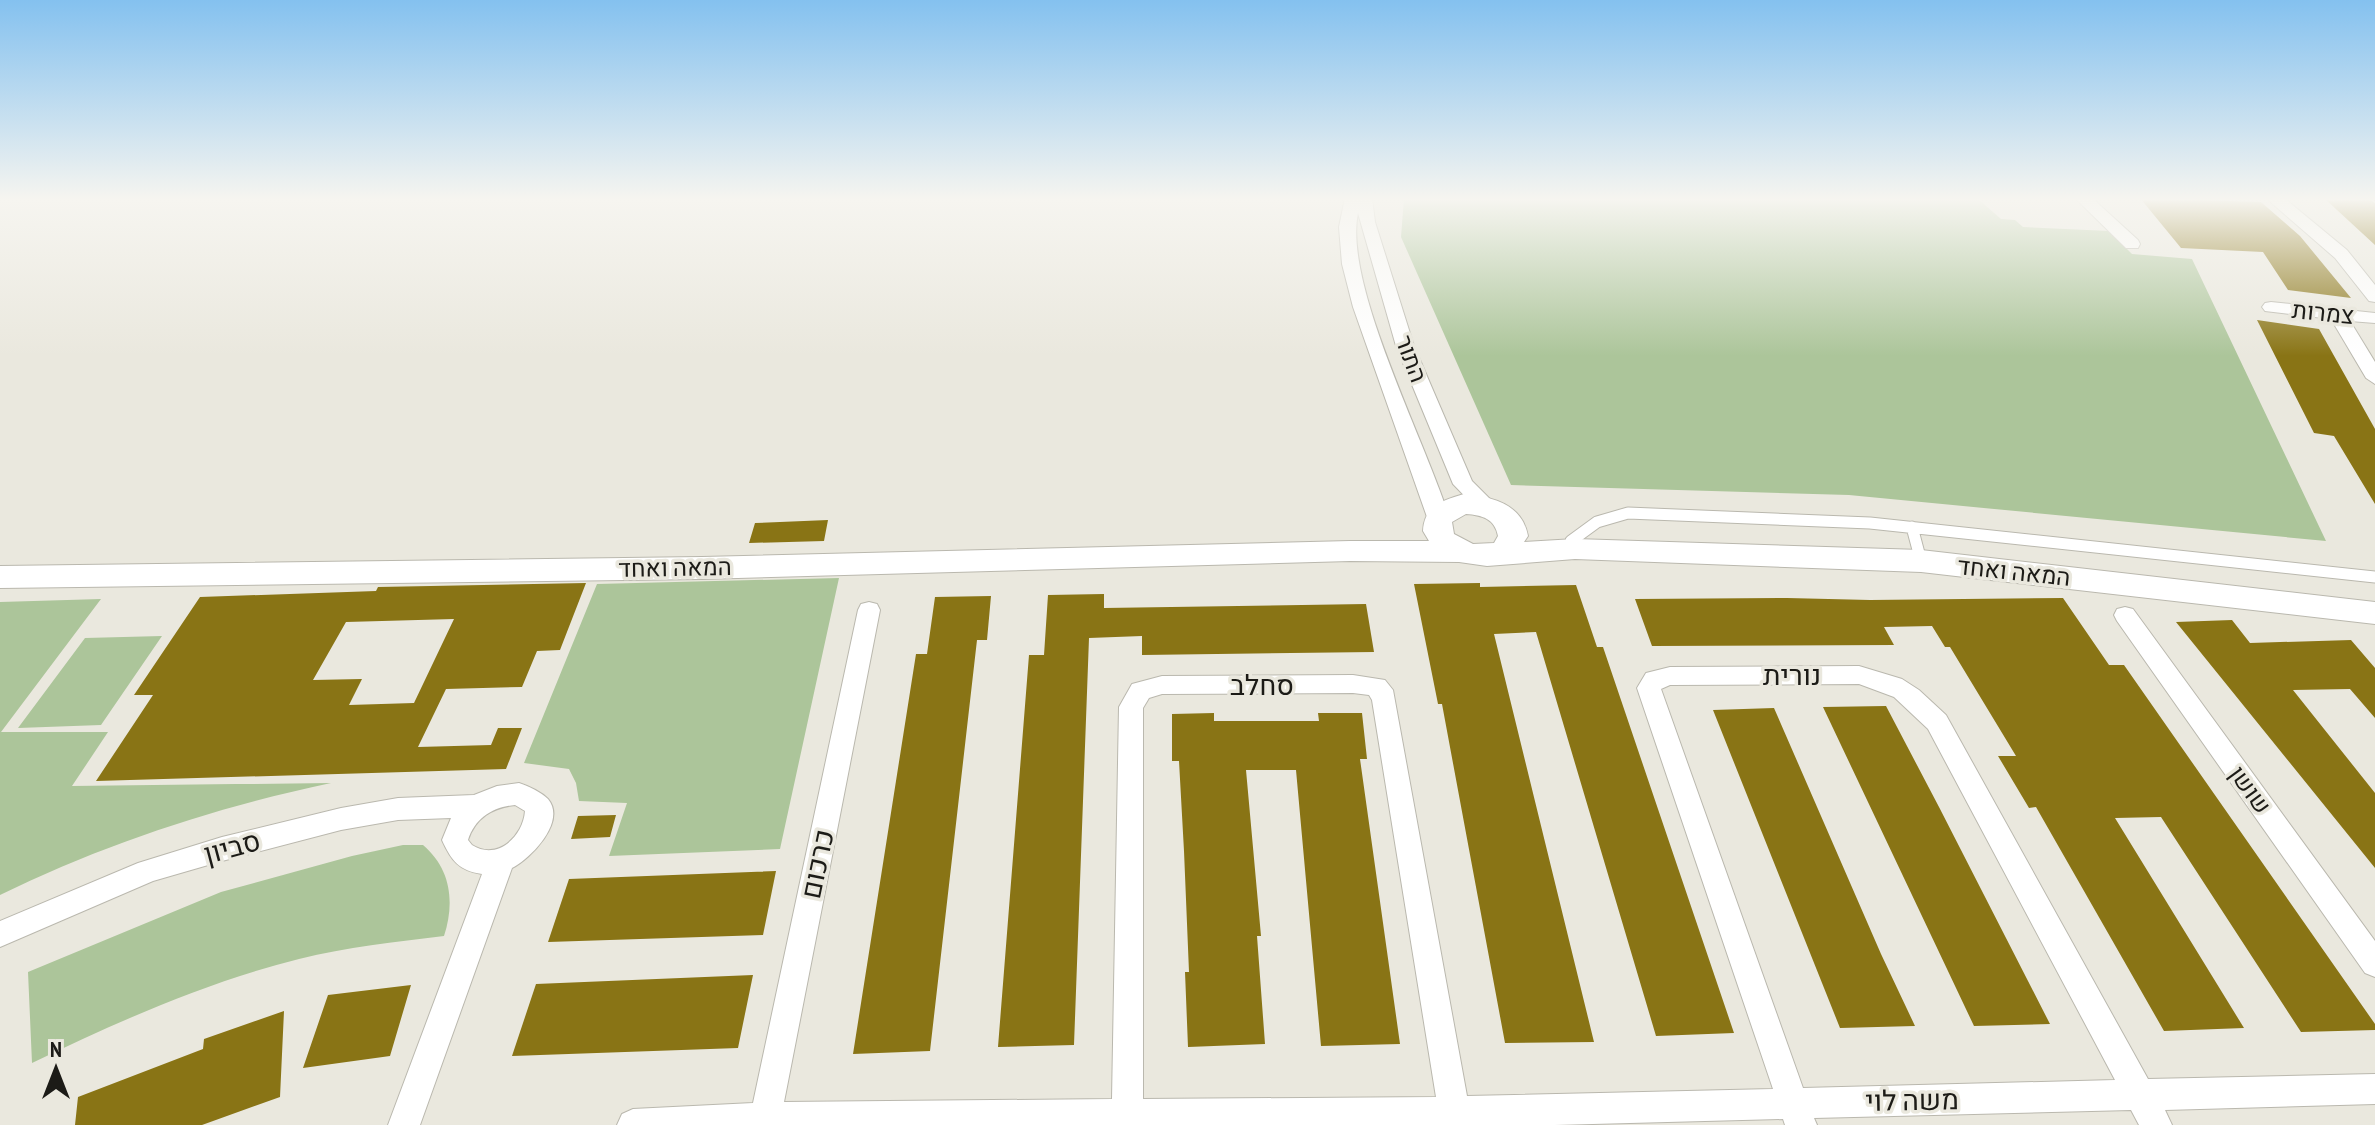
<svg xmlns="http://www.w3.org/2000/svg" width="2375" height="1125" font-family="'PT Sans Narrow',Heebo,sans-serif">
  <rect width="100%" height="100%" fill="#eae8de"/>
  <path fill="#acc59a" d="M1404,198H1977L2001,219L2015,220L2023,227L2109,231L2132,254L2192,259L2326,541L1849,495L1511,485L1401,237Z
    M839,578L780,849L609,856L627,803L579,801L576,783L569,769L524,763L597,584Z
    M101,599L1,732H108L72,786L331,783C217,807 104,844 0,895V602Z
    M162,636L101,725L18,728L85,638Z
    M403,845H423C451,869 455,902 444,936C395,942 347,947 299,959C207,982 117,1022 32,1063L28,972L221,892L352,856Z"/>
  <path fill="#897415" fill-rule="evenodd" d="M2140,198L2261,202L2300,236L2351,298L2288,290L2263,252L2181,248Z
    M2324,198H2368L2375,203V245Z
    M2257,320L2319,329L2375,429V504L2334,436L2314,433Z
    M828,520L824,541L749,543L755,523Z
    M586,583L560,650L537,651L522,687L446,689L418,747L491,745L498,728H522L506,769L96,781L153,695H134L200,597L376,591L378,587ZM454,619L414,703L349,705L362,679L313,680L346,622Z
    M1480,583V587L1576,585L1597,647H1603L1734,1033L1656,1036L1536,632L1494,634L1594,1042L1505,1043L1442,704H1438L1414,584Z
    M1104,594V608L1366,604L1374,652L1142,655V636L1089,638L1074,1045L998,1047L1029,655H1044L1048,595Z
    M991,596L987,640H977L930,1051L853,1054L916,654H927L935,597Z
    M1787,598L1870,600L2063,598L2109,665H2124L2375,1024V1030L2301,1032L2161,817L2115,818L2244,1028L2164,1031L2036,807L2029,808L1998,756H2016L1950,647H1945L1932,626L1884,627L1894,645L1652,646L1635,599Z
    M2232,620L2250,643L2351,640L2375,668V718L2350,689L2293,690L2375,793V868L2176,622Z
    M1886,706L1939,807L2050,1024L1974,1026L1823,707Z
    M1774,708L1881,954L1915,1026L1840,1028L1713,710Z
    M1214,713V721H1319L1318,713H1362L1367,759H1360L1400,1044L1321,1046L1296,770H1246L1261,936H1257L1265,1044L1188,1047L1185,972H1189L1184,851L1179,761H1172V714Z
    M616,815L610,837L571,839L578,816Z
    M776,871L763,935L548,942L569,879Z
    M753,975L738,1048L512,1056L536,984Z
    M411,985L390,1056L303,1068L328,995Z
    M284,1011L280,1097L202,1125H75L78,1097L203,1049L204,1039Z"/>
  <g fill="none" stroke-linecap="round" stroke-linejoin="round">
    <g stroke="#bab8ae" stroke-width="13">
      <path id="lane" d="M1912,527L1921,561
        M1571,541L1597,522L1628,513L1870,523L2375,577"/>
    </g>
    <g stroke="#bab8ae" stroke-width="2">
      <path id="street" d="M1345,198H1372L1375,222L1414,346L1472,481L1498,507L1494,512H1480L1453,484L1396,346L1358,213C1343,284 1426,442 1449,517L1446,522H1430L1427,517L1353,307L1342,264L1339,227Z
        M2075,198H2092L2138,240L2140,244L2138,248H2126Z
        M2266,198H2284L2347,250L2375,285V302L2369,301L2335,258Z
        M2271,302L2375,313V323L2350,321L2375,362V384L2366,378L2331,319L2265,311L2262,307L2265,303Z
        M869,602L877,604L880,610L784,1102L1112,1099L1119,707L1132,684L1162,676L1353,675L1385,680L1393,690L1467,1096L1773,1089L1637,688L1646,673L1670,667L1859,666L1902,679L1919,690L1946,715L2148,1079L2375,1074V1104L2165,1110L2172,1125H2139L2131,1110L1814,1118L1817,1125H1785L1783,1119L1555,1125H617L622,1114L633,1109L753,1103L858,610L861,604ZM1859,684L1894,697L1928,729L2115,1080L1803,1088L1661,689L1670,685ZM1353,693L1369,695L1372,700L1436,1097L1143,1099V708L1149,698L1162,694Z
        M2125,607L2133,609L2375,941V977L2365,973L2117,621L2114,615L2117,609Z
        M519,783C528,786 541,792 548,799C567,822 530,859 512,868L420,1125H388L482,874C459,871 451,860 442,840L451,818L398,820L341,830L222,861L153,881L0,947V921L138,863L222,837L341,808L398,798L474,795L497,786ZM515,805L525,811C523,837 497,861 472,845L468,840C475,818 493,807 515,805Z"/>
    </g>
    <g stroke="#bab8ae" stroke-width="2">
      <path id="secondary" d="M1464,494C1493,497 1522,504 1528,536L1524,542L1575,539L1921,550L2375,602V624L1921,572L1575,559L1487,566L1459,562L1350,561L702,579L0,588V566L702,557L1350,541H1429L1423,531C1424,506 1443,500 1464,494ZM1466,514C1482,515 1495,519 1498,536L1494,543L1473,544L1454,534L1452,522Z"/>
    </g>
    <use href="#lane" stroke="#fff" stroke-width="11"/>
    <use href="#street" fill="#fff" fill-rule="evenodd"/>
    <use href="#secondary" fill="#fff" fill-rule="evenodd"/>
  </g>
  <linearGradient id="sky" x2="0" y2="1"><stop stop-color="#84c1ef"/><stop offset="0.56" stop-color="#f6f5f0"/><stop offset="1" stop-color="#f6f5f0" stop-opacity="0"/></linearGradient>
  <rect width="2375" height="356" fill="url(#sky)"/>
  <g text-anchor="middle" stroke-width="7" stroke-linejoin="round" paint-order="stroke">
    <g font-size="24" fill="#1c1b17" stroke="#eae8de">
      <text transform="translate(2323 313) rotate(6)" y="8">צמרות</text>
      <text transform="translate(1411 359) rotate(69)" y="8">התור</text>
      <text transform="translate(675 568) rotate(-1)" y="8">המאה ואחד</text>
      <text transform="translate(2014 572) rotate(6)" y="8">המאה ואחד</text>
      <text transform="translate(2250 790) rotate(54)" y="8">שושן</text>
    </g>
    <g font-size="28" fill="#1c1b17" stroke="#eae8de">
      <text x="1792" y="685">נורית</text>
      <text x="1262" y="695">סחלב</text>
      <text transform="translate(232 847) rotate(-15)" y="10">סביון</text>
      <text transform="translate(817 864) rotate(-78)" y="10">כרכום</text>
      <text transform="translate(1912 1100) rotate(-1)" y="10">משה לוי</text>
    </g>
  </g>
  <g transform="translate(56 1069)" stroke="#eae8de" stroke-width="6" paint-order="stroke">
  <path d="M0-6L14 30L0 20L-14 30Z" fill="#1c1b17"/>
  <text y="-12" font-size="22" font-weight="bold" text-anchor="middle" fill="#1c1b17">N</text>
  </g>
</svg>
